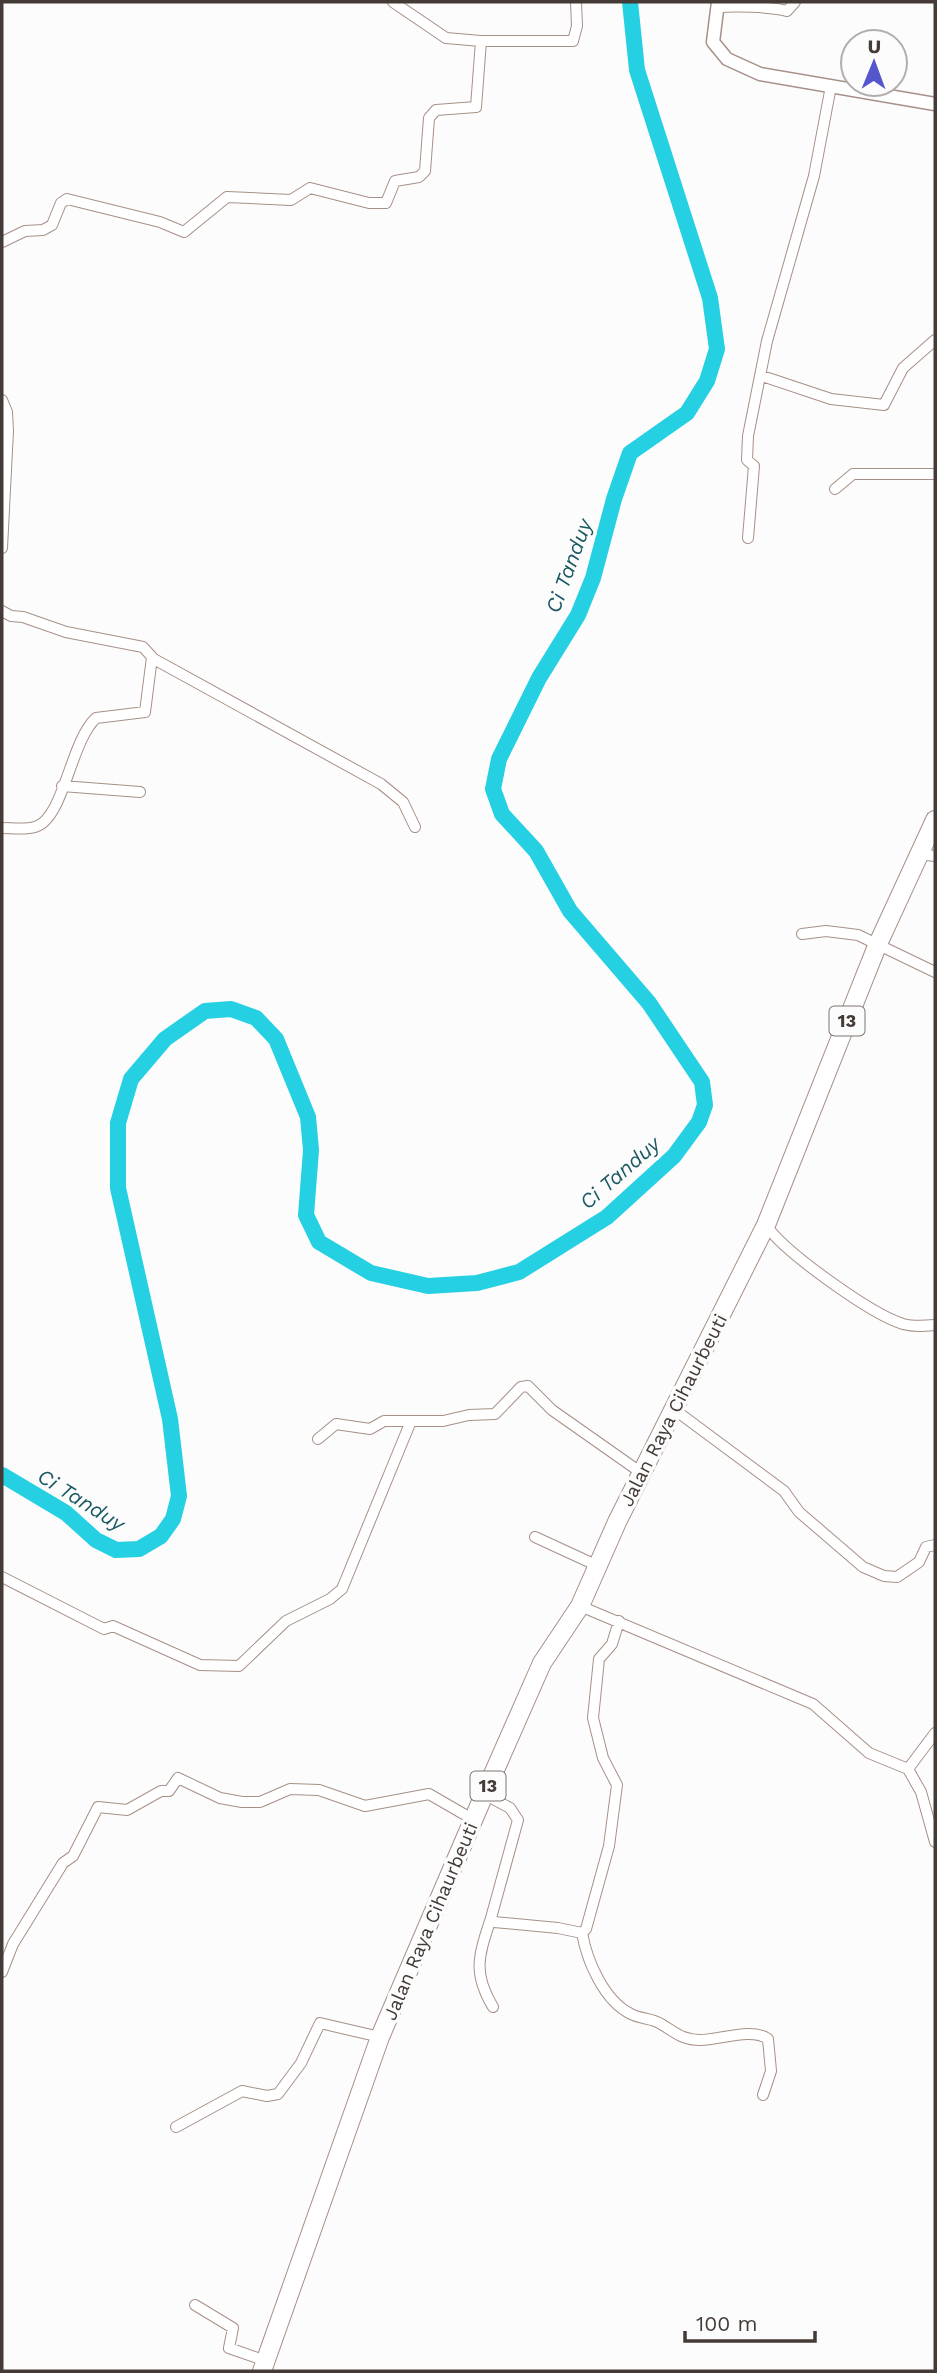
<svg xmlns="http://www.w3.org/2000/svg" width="937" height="2373" font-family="'Work Sans',sans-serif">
  <rect width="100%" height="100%" fill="#fcfcfc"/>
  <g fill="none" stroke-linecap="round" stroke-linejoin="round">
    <path stroke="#25d0e3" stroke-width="16" d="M2,1475L66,1513L96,1540L116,1550L139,1549L161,1536L173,1519L179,1496L170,1419L118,1188V1123L131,1079L165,1039L205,1011L231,1009L256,1018L276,1039L308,1117L311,1150L306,1215L319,1242L371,1273L428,1286L477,1283L519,1272L607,1217L674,1156L699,1122L705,1105L702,1082L649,1003L570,911L536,851L502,814L493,789L499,759L539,678L578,615L593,578L614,499L630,453L687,413L707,381L717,349L710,298L637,70L630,2"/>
    <g stroke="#a79087" stroke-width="12">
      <path id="street" d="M393,2L446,38L481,41
        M717,8C730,5 775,7 787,11L795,2
        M2,242L25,231L43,230L52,225L61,203L67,199L160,222L184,232L227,197L291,200L310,188L369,203H386L395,181L419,177L425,171L429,118L436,110L476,107L481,41H573L577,26L576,2
        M762,376L831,399L884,405L903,368L935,340
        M2,400L7,412L8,431L2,548
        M835,489L853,474H935
        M748,538L754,466L747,460L748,436L767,341L814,176L831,86
        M2,611L11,616L23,617L66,632L143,647L152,657L145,712L96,718C70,742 64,819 35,827C25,830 12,828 2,828
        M152,658L381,784L403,802L415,827
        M62,786L140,792
        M919,854L935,856
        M802,934L826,931L858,935L935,972
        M766,1225C784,1252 871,1314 903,1324C914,1327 924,1326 935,1325
        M675,1410L784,1491L799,1512L863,1567L884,1576L897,1577L919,1562L926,1547L935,1545
        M318,1439L336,1424L370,1429L384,1421H443L469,1415L495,1414L521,1387L528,1386L552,1410L643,1474
        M535,1537L598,1566
        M2,1577L104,1629L113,1626L200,1665L239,1666L286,1621L330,1599L342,1589L411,1421
        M580,1606L813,1704L869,1753L908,1769L921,1792L935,1842
        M908,1769L935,1733
        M484,1794L510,1808L518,1820L491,1918L494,1922L558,1928L582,1933L586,1929L609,1846L617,1785L603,1758L593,1718L599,1659L612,1644L619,1621
        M491,1918C479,1955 472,1972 493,2007
        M582,1933C587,1961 604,2001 631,2014C640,2019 652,2018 661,2024C675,2032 682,2040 700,2040C720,2040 752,2027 768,2039L771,2071L763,2095
        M2,1972L13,1944L63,1863L73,1856L98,1807L127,1810L161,1791H169L178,1778L220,1798L242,1802H260L290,1789L319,1790L365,1806L429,1794L474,1820
        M176,2127L242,2091L267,2096L278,2094L301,2063L320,2023L380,2037
        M195,2305L233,2328L229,2348L266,2361"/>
    </g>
    <g stroke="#a79087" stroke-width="15">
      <path id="secondary" d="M718,2L713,42L727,59L760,74L935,104"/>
    </g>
    <g stroke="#a79087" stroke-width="20">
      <path id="highway" d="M262,2371L380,2037L483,1797L542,1663L580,1606L617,1522L766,1225L877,946L935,820"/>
    </g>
    <use href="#street" stroke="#fff" stroke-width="10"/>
    <use href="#secondary" stroke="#fff" stroke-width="12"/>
    <use href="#highway" stroke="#fff" stroke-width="18"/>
  </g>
  <g text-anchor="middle" stroke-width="7" stroke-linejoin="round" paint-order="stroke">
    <g fill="#fcfcfc" stroke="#7b7471" stroke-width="2">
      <rect x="829.5" y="1006.5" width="35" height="29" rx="5"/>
      <rect x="470.5" y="1771.5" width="35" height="29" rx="5"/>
    </g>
    <g font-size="18" font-weight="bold" fill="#443a36">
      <text x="847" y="1027">13</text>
      <text x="488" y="1792">13</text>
    </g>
    <g font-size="19" fill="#443a36" stroke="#fcfcfc">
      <text transform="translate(673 1410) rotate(-63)" y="7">Jalan Raya Cihaurbeuti</text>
      <text transform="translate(430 1921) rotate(-67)" y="7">Jalan Raya Cihaurbeuti</text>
    </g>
    <g font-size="21" font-style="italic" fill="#1a5961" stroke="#fcfcfc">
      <text transform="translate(569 566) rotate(-70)" y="7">Ci Tanduy</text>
      <text transform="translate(620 1173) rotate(-41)" y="7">Ci Tanduy</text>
      <text transform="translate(81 1500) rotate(32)" y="7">Ci Tanduy</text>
    </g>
  </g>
  <rect width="937" height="2373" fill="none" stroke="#443a36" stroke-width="7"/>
  <g transform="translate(874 63) rotate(1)"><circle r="33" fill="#fcfcfc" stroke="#b2aead" stroke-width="2"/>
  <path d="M0-5L12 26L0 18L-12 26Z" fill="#5555cc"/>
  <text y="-10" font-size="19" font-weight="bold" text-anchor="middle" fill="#443a36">U</text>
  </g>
  <path d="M685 2331v10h130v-10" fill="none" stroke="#443a36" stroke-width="3.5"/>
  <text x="696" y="2331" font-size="21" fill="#443a36" stroke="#fcfcfc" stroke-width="5" paint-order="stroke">100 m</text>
</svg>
